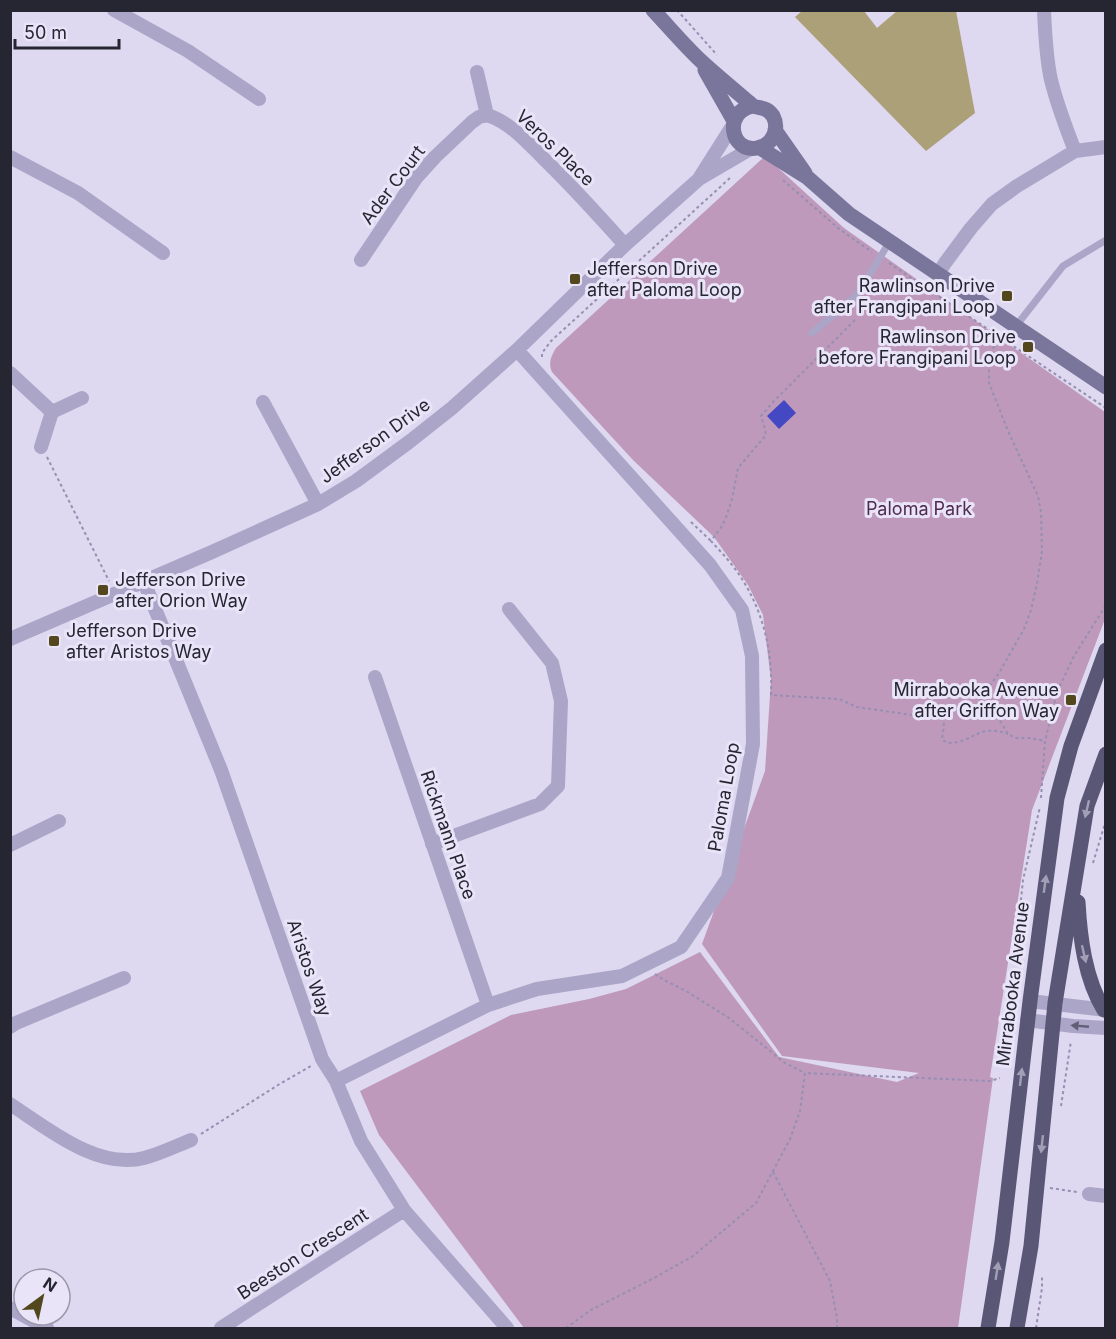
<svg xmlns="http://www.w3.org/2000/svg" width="1116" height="1339" font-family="Inter,sans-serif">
  <rect width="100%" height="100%" fill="#ded8f0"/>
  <path fill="#be99bc" d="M765,156L844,228L1105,412V619L1032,810L990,1077L993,1078L958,1328H524L379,1135L360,1091L511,1015L589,999L626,989L700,952L779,1057L897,1082L919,1073L782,1056L702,944L765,771L771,680L763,615L748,585L714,537L633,460L552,372C548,363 551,356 556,348Z"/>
  <path fill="#aca078" d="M802,11H864L877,28L897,11H956L975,113L926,151L795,17Z"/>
  <path fill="#4448c2" d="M784,400L796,413L779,429L767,416Z"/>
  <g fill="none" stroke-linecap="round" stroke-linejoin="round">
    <path stroke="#958fb3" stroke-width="2" stroke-dasharray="3 3" stroke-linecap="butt" d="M677,10L717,55
      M783,180L838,228L872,252
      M889,263L1106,408
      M855,320L774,401L761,416L764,425L766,435L738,468L732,499L727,515L722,526L711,541C720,551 730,561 738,573C763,609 773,651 771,695L839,699L857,707L933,718L943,717C951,705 965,704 978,707
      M995,334L993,352L989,370V383L1008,431L1038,496L1041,512L1042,551L1037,584L1031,610L1024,629L999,673L981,698L978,707L991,712L997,716L1008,734L1015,738H1030L1045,741
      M542,357V353L551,341L730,178
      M47,457L109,581
      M691,522L711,541
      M943,717L944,726L942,739L947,743C975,743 977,723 1008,734
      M1041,798L1045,741L1057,692L1074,656L1106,605
      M1093,863L1106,820
      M1022,949L1016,948L1023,880L1040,807
      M655,974L666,981L686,991L729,1018L785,1063L805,1073
      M1061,1106L1071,1041
      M201,1134L278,1085L311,1066
      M773,1172L830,1281L837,1318V1328
      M1050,1188L1077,1192
      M566,1328L591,1310L656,1277L693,1256L756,1203L790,1139L800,1111L805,1073L990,1081L1000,1078
      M1036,1328L1042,1288V1275"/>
    <path stroke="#aba5c7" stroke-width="7" d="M1016,326L1063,266L1106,240
      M812,333L857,295L890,241"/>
    <path stroke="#aba5c7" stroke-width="14" d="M114,10L188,51L259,99
      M1044,10C1045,33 1046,58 1051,80C1057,104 1066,128 1075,151
      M477,72L487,115C510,122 528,143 545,160C573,187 599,216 625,245
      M10,157L78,193L163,253
      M700,177L733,125
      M361,260L416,178L435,157L472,122L479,117L487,115
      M938,274L945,263L971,228L992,204L1017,186L1075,151L1106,147
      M10,373L52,412
      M263,402L318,504
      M41,447L52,412L82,398
      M144,582L221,770L322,1059L336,1081L361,1141L404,1210L507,1328
      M10,639L212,552L318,504L356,481L409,442L452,408L517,350L625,245L699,179L752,148
      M375,677L488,1005
      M432,844L540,804L558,786L561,701L552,663L509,609
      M10,845L59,821
      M1030,1001L1106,1010
      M1027,1020L1073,1026L1106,1028
      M10,1027L16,1023L124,978
      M336,1081L488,1005L537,989L622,976L681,947L728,878L753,744L752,656L742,610L710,565L517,350
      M10,1104C47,1128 97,1170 144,1158C160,1154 176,1146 191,1140
      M1089,1194L1106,1196
      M10,1308L47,1328
      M221,1328L404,1210"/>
    <path stroke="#7a769b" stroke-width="15" d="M653,10C669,27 684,45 701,61C715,74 731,87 746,100C747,100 753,106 753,106C762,109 767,107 773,116C780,129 772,146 757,148C730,153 723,111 753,106
      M705,70L734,121
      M775,130L805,173
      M760,148L808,178L849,214L1106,387"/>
    <path stroke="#595775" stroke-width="15" d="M1078,902C1080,938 1085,979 1104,1010
      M988,1328L1002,1242L1030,1001L1057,798L1071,746L1106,650
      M1017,1328L1031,1246L1055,1003L1087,806L1106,754"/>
  </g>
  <defs><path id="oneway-solid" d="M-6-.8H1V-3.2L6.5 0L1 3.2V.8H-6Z" transform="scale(1.5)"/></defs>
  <g fill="#a19eb6">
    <use href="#oneway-solid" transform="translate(1087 809) rotate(103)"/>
    <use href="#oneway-solid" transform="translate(1045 884) rotate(-82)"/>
    <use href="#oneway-solid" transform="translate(1084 954) rotate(77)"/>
    <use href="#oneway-solid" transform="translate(1021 1077) rotate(-83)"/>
    <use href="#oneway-solid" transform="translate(1042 1144) rotate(96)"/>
    <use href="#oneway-solid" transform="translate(997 1271) rotate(-81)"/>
  </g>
  <use fill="#625f76" href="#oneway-solid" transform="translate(1080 1026) rotate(-175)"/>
  <g fill="#53481d" stroke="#e9e4f8" stroke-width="2">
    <rect x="569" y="273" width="12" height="12" rx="3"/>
    <rect x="1001" y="290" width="12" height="12" rx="3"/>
    <rect x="1022" y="341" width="12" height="12" rx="3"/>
    <rect x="97" y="584" width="12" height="12" rx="3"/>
    <rect x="48" y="635" width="12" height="12" rx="3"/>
    <rect x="1065" y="694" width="12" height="12" rx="3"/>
  </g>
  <g text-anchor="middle" stroke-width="6" stroke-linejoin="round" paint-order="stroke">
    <g font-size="18" fill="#262633" stroke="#e9e4f8">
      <text transform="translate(555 148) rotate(44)" y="6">Veros Place</text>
      <text transform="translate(393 185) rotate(-53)" y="6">Ader Court</text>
      <text transform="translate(375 441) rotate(-36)" y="6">Jefferson Drive</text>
      <text transform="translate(724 797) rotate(-80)" y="6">Paloma Loop</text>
      <text transform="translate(448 835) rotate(71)" y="6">Rickmann Place</text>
      <text transform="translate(309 968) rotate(71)" y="6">Aristos Way</text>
      <text transform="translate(1013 984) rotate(-83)" y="6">Mirrabooka Avenue</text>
      <text transform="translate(303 1254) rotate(-33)" y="6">Beeston Crescent</text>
    </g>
    <g font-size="18" fill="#262633" stroke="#e9e4f8" text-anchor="start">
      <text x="587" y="275">Jefferson Drive<tspan x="587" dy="21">after Paloma Loop</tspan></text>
      <text x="995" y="292" text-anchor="end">Rawlinson Drive<tspan x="995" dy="21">after Frangipani Loop</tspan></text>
      <text x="1016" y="343" text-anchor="end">Rawlinson Drive<tspan x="1016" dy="21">before Frangipani Loop</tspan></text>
      <text x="115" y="586">Jefferson Drive<tspan x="115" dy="21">after Orion Way</tspan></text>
      <text x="66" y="637">Jefferson Drive<tspan x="66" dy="21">after Aristos Way</tspan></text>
      <text x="1059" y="696" text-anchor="end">Mirrabooka Avenue<tspan x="1059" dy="21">after Griffon Way</tspan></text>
    </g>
    <g font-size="18" fill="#502b4d" stroke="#e9e4f8">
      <text x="919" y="515">Paloma Park</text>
    </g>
  </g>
  <rect width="1116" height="1339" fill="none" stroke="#262633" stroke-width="24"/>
  <g transform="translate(42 1297) rotate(33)"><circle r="28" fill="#e9e4f8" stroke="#9b98a9" stroke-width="1.5"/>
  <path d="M0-4.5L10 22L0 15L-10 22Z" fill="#53481d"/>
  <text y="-9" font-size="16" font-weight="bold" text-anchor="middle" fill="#262633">N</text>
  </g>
  <path d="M15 39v9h104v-9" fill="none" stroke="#262633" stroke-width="3"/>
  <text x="24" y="39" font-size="18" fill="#262633" stroke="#e9e4f8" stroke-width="4.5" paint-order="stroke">50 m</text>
</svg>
